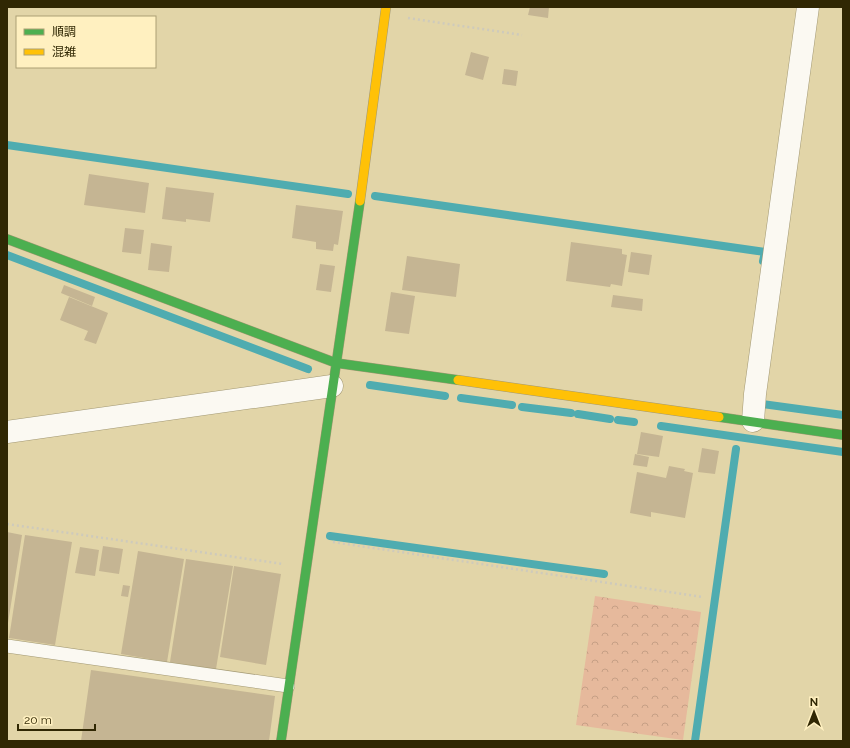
<svg xmlns="http://www.w3.org/2000/svg" width="850" height="748" font-family="Raleway,'Noto Sans JP',sans-serif">
  <defs>
    <pattern id="forest-crowns" width="20" height="18" patternUnits="userSpaceOnUse"><rect width="20" height="18" fill="#e6b99c"/><path d="M2 6a3 3 0 1 1 6 0M12 15a3 3 0 1 1 6 0" fill="none" stroke="#c69f85"/></pattern>
  </defs>
  <rect width="100%" height="100%" fill="#e2d5a8"/>
  <path fill="url(#forest-crowns)" d="M595,596L701,612L683,740L576,725Z"/>
  <g fill="none" stroke-linecap="round" stroke-linejoin="round">
    <path stroke="#4facb0" stroke-width="8" d="M7,145L348,194
      M375,196L765,252L763,261
      M7,255L308,369
      M370,385L445,396
      M461,398L512,405
      M762,404L843,415
      M522,407L571,413
      M578,414L610,419
      M618,420L634,422
      M661,426L843,452
      M330,536L604,574
      M695,741L736,449"/>
  </g>
  <path fill="#c5b593" d="M530,7H549L548,18L528,15Z
    M471,52L489,57L483,80L465,75Z
    M504,69L518,71L516,86L502,84Z
    M89,174L149,183L145,213L84,205Z
    M166,187L214,193L210,222L186,219V222L162,219Z
    M296,205L343,211L338,245L334,244L333,251L316,249V242L292,238Z
    M125,228L144,230L141,254L122,252Z
    M571,242L622,249V254L627,255L622,286L611,284L610,287L566,281Z
    M151,243L172,246L169,272L148,270Z
    M631,252L652,255L649,275L628,272Z
    M407,256L460,264L456,297L402,290Z
    M320,264L335,266L331,292L316,290Z
    M64,285L95,297L92,306L61,293Z
    M391,292L415,296L409,334L385,331Z
    M613,295L643,299L642,311L611,307Z
    M69,297L108,313L96,344L84,340L88,331L60,320Z
    M641,432L663,436L659,457L637,454Z
    M702,448L719,451L715,474L698,472Z
    M635,454L649,457L647,467L633,465Z
    M669,466L685,469L684,471L693,473L685,518L651,512V517L630,513L637,472L666,478Z
    M7,532L22,535L8,623H7Z
    M25,535L72,542L55,645L9,638Z
    M103,546L123,549L119,574L99,571Z
    M80,547L99,550L95,576L75,573Z
    M138,551L184,559L167,662L121,654Z
    M186,559L233,566L216,669L170,662Z
    M234,566L281,574L266,665L220,657Z
    M123,585L130,586L128,597L121,596Z
    M91,670L275,696L269,741H81Z"/>
  <g fill="none" stroke-linecap="round" stroke-linejoin="round">
    <g stroke="#a29873" stroke-width="14">
      <path id="lane" d="M7,646L288,686"/>
    </g>
    <g stroke="#a29873" stroke-width="23">
      <path id="street" d="M753,421L755,394L808,7
        M7,432L332,386"/>
    </g>
    <g stroke="#a29873" stroke-width="10">
      <path id="fast" d="M7,239L336,363L458,380
        M719,417L843,435
        M281,741L360,201"/>
    </g>
    <g stroke="#a29873" stroke-width="10">
      <path id="slow" d="M360,201L386,7
        M458,380L719,417"/>
    </g>
    <path stroke="#cecabc" stroke-width="2.5" stroke-dasharray="2 3" stroke-linecap="butt" d="M408,18L522,35
      M7,524L283,564
      M333,542L703,597"/>
    <use href="#lane" stroke="#fbf9f2" stroke-width="13"/>
    <use href="#street" stroke="#fbf9f2" stroke-width="22"/>
    <use href="#fast" stroke="#4caf50" stroke-width="9"/>
    <use href="#slow" stroke="#ffc107" stroke-width="9"/>
  </g>
  <rect width="850" height="748" fill="none" stroke="#302703" stroke-width="16"/>
  <rect x="16" y="16" width="140" height="52" fill="#fff0c0" stroke="#aca074"/>
  <rect x="24" y="29" width="20" height="6" fill="#4caf50" stroke="#aca074"/>
  <text x="52" y="36" font-size="12" fill="#302703">順調</text>
  <rect x="24" y="49" width="20" height="6" fill="#ffc107" stroke="#aca074"/>
  <text x="52" y="56" font-size="12" fill="#302703">混雑</text>
  <g transform="translate(814 712)" stroke="#fff0c0" stroke-width="3" paint-order="stroke">
  <path d="M0-3L7 15L0 10L-7 15Z" fill="#302703"/>
  <text y="-6" font-size="11" font-weight="bold" text-anchor="middle" fill="#302703">N</text>
  </g>
  <path d="M18 724v6h77v-6" fill="none" stroke="#302703" stroke-width="2"/>
  <text x="24" y="724" font-size="12" fill="#302703" stroke="#fff0c0" stroke-width="3" paint-order="stroke">20 m</text>
</svg>
